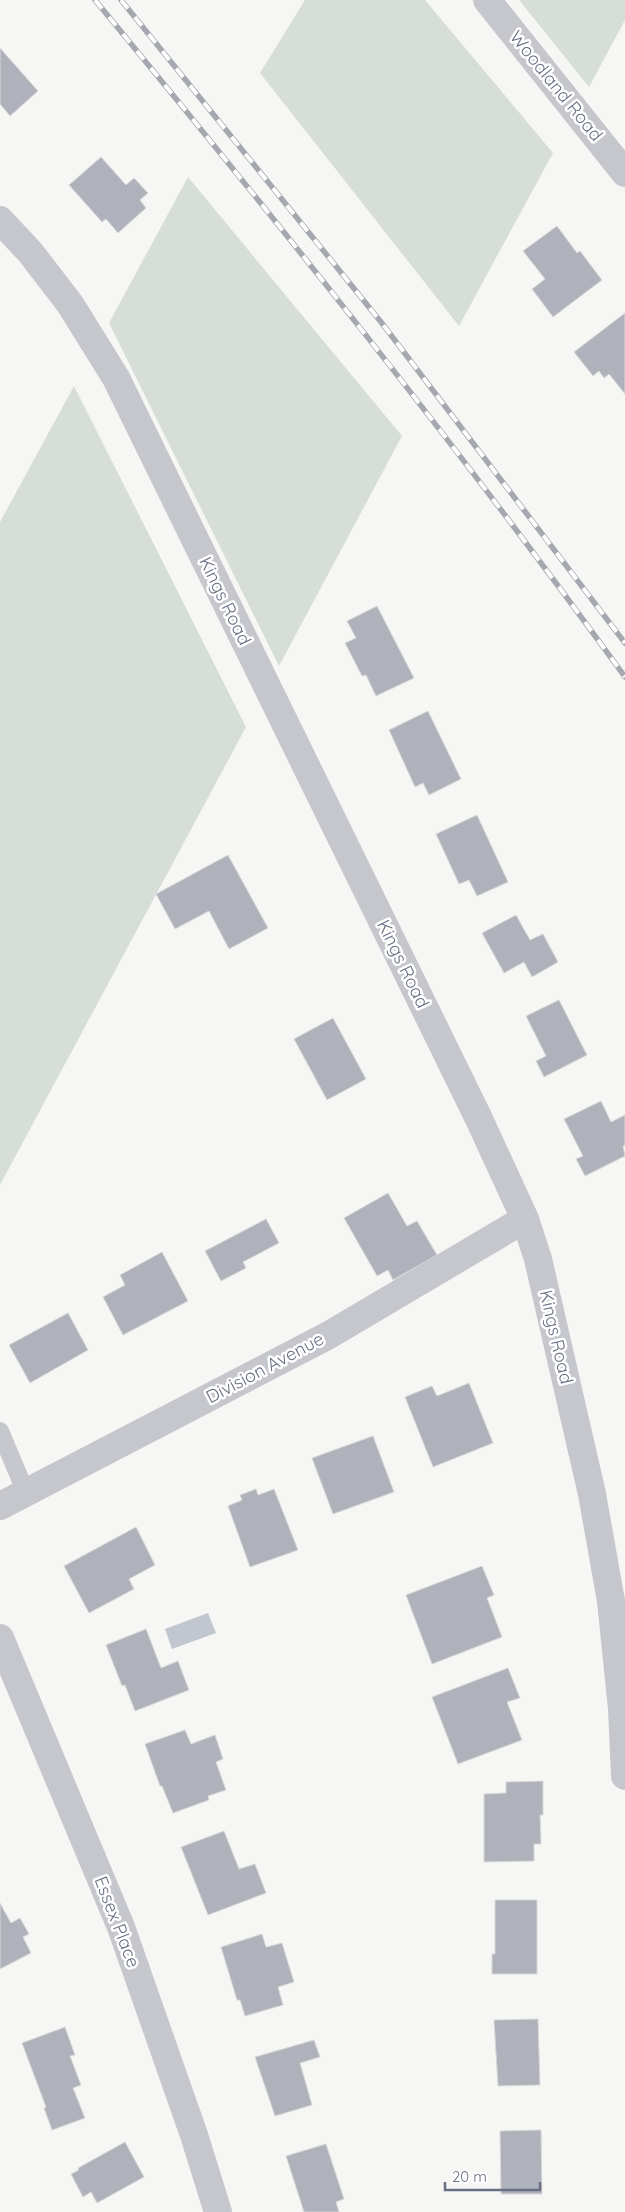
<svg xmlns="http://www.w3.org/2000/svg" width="625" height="2212" font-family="Quicksand,sans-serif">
  <rect width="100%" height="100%" fill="#f6f7f5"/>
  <path fill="#d6ded7" d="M305,0H425L553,153L459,326L260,73Z
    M519,0H625V20L589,87Z
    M188,177L402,436L279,666L109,323Z
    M74,386L246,727L0,1185V522Z"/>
  <path fill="#c1c6cf" d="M208,1613L216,1633L172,1649L165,1629Z"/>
  <path fill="#afb2bb" stroke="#d8d9d7" d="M0,48L38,91L10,116L0,104Z
    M101,157L126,185L134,178L148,193L140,200L146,208L118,233L106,219L102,222L69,185Z
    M557,226L577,253L580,251L602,280L553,317L532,289L545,279L523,251Z
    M625,313V394L609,374L604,378L599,371L593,376L574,352Z
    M377,606L414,678L376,696L366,675L362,676L345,643L356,638L347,621Z
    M428,711L461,779L429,795L423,783L415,787L389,730Z
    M477,815L508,882L477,896L469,880L459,884L436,834Z
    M228,855L268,928L229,949L209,911L175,929L156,894Z
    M516,915L530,940L543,934L558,962L532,977L524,962L504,973L482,933Z
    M559,1000L587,1055L544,1077L536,1061L546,1056L526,1016Z
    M333,1018L366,1079L327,1100L294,1039Z
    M601,1101L611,1122L625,1115V1145L623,1146L625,1156L585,1176L576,1159L583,1156L564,1119Z
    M388,1193L407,1226L417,1221L437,1255L393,1280L388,1270L377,1276L344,1218Z
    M266,1219L279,1243L243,1262L246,1268L221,1281L205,1251Z
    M162,1252L188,1301L123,1335L103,1297L125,1285L120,1275Z
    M68,1313L88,1350L30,1383L9,1345Z
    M469,1383L493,1443L433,1467L405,1397L432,1386L437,1396Z
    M373,1436L394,1492L333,1514L312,1458Z
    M256,1489L258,1495L274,1489L298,1550L250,1567L228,1506L242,1500L240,1495Z
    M136,1527L155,1565L129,1579L134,1589L89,1613L64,1566Z
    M482,1566L494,1595L487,1598L502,1637L432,1664L406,1595Z
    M146,1629L161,1668L178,1661L189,1690L135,1711L125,1685L122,1686L106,1645Z
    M508,1668L520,1698L507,1702L522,1740L458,1764L432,1697Z
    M185,1730L191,1744L215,1735L223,1759L216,1762L226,1790L208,1796L209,1800L173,1813L162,1786H160L145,1744Z
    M543,1781V1815H540L541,1844H534V1861L484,1862V1794L506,1793V1782Z
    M224,1831L239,1869L255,1864L266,1893L208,1915L181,1847Z
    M495,1900H537V1974H492V1954H495Z
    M0,1903L11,1923L20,1918L29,1934L23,1937L31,1953L0,1969Z
    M262,1934L266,1947L282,1943L294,1982L278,1987L283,2005L245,2016L240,2000H237L221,1947Z
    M538,2019L540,2085L498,2086L494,2020Z
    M65,2027L75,2055L70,2056L81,2085L73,2088L85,2118L52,2130L44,2108L46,2107L22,2043Z
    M314,2040L320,2057L300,2063L312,2105L275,2116L255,2057Z
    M541,2130L542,2194H501L500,2131Z
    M125,2142L144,2177L97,2203L91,2192L83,2197L71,2174L79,2170L78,2168Z
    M326,2144L344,2199L336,2202L339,2212H304L286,2156Z"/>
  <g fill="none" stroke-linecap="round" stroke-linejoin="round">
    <path stroke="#c6c7cc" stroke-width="18" d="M0,1431L26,1493"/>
    <path stroke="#c6c7cc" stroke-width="28" d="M487,0L625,173
      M0,220L30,252L70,304L116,378L479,1119L525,1219L538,1259L592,1494L611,1601L622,1709L625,1776
      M0,1506L329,1335L525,1219
      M0,1638L121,1927L194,2135L218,2212"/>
    <g stroke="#a6a8b0" stroke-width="5.5">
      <path id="rail" d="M95,0C277,221 457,445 625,677
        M121,0L381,322L625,643"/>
    </g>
    <use href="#rail" stroke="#fff" stroke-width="4" stroke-dasharray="11" stroke-linecap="butt"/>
  </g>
  <g text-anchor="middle" stroke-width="5" stroke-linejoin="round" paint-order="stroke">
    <g font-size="18" fill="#686e84" stroke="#fff">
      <text transform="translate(556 86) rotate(51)" y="6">Woodland Road</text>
      <text transform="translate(225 601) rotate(64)" y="6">Kings Road</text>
      <text transform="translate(403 964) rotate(64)" y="6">Kings Road</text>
      <text transform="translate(556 1337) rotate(77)" y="6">Kings Road</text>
      <text transform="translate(265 1368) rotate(-28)" y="6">Division Avenue</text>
      <text transform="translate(117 1922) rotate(69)" y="6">Essex Place</text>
    </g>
  </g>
  <path d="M445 2182v8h95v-8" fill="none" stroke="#686e84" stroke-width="2.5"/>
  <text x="452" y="2182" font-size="15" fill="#686e84" stroke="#ffffff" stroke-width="4" paint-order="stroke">20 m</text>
</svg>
